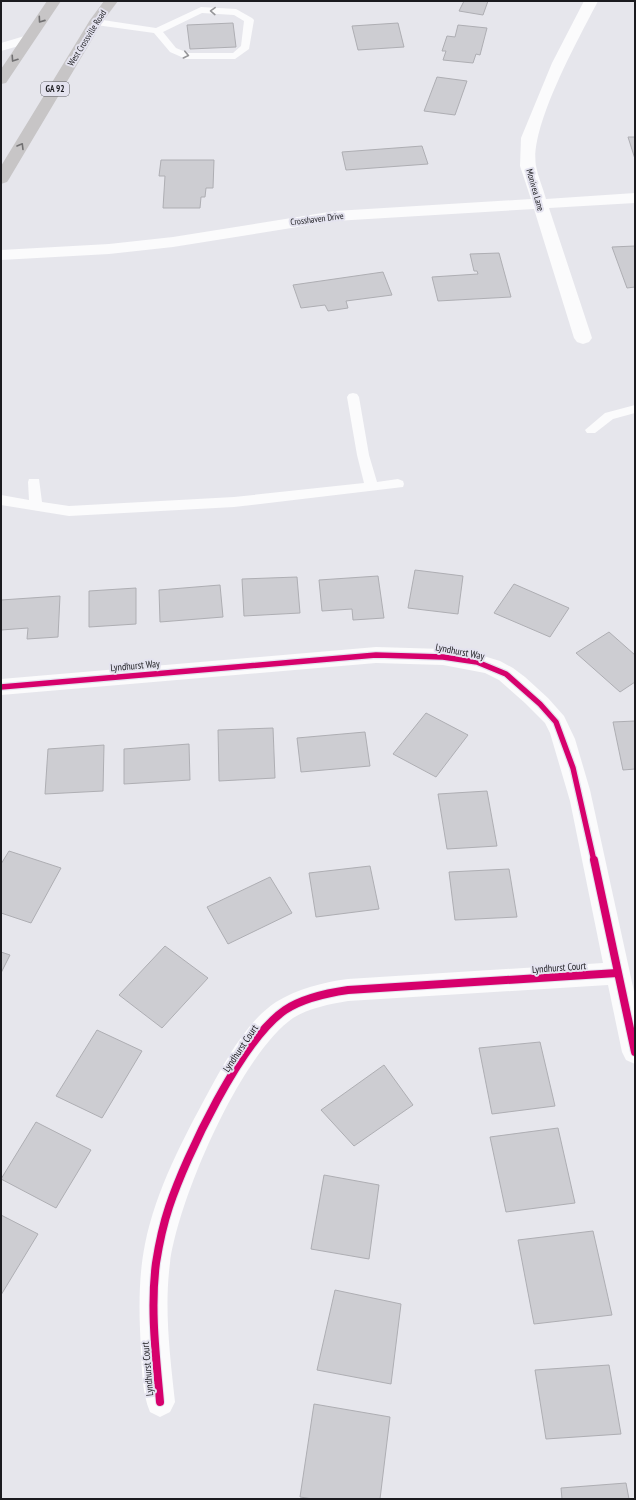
<svg xmlns="http://www.w3.org/2000/svg" width="636" height="1500" font-family="'PT Sans Narrow',sans-serif">
  <rect width="100%" height="100%" fill="#e6e6ec"/>
  <path fill="#cdcdd2" stroke="#aeaeb3" d="M464,1H488L483,15L459,11Z
    M233,23L236,47L190,49L187,25Z
    M398,23L404,47L358,50L352,26Z
    M458,25L487,28L480,55L476,54L473,63L443,60L446,51H442L447,36L455,37Z
    M437,77L467,81L455,115L424,111Z
    M628,137H635V159Z
    M422,146L428,164L346,170L342,152Z
    M161,160H214L213,188H206L205,197H201L200,208H163L165,176H159Z
    M635,246V287L627,288L612,247Z
    M499,253L511,297L438,301L432,277L478,274L477,271H474L470,254Z
    M383,272L392,295L346,301L348,308L328,311L325,305L301,308L293,285Z
    M415,570L463,576L458,614L408,608Z
    M378,576L384,618L353,620L352,609L322,611L319,580Z
    M297,577L300,613L244,616L242,579Z
    M514,584L569,608L550,637L494,613Z
    M220,585L223,617L160,622L159,590Z
    M136,588V624L89,627V591Z
    M60,596L58,637L27,639L28,628L1,630V600Z
    M609,632L635,655V682L620,692L576,653Z
    M426,713L468,735L436,777L393,754Z
    M635,721V769L623,770L613,722Z
    M273,728L275,778L219,781L218,730Z
    M365,732L370,766L301,772L297,738Z
    M189,744L190,780L124,784V749Z
    M104,745L103,791L45,794L48,749Z
    M487,791L497,846L447,849L438,794Z
    M9,851L61,868L31,923L1,913V864Z
    M370,866L379,909L316,917L309,873Z
    M509,869L517,917L455,920L449,872Z
    M270,877L292,913L228,944L207,907Z
    M165,946L208,978L162,1028L119,995Z
    M1,952L10,955L1,973Z
    M97,1030L142,1051L102,1118L56,1096Z
    M540,1042L555,1106L492,1114L479,1048Z
    M384,1065L413,1105L354,1146L321,1110Z
    M36,1122L91,1150L56,1208L1,1179Z
    M558,1128L575,1203L506,1212L490,1137Z
    M324,1175L379,1185L369,1259L311,1249Z
    M1,1215L38,1234L1,1295Z
    M593,1231L612,1315L534,1324L518,1240Z
    M335,1290L401,1304L391,1384L317,1370Z
    M609,1365L621,1434L546,1439L535,1370Z
    M314,1404L390,1417L380,1499H313L300,1497Z
    M626,1483L629,1499H562L561,1488Z"/>
  <g fill="none" stroke-linecap="round" stroke-linejoin="round">
    <path fill="#fbfbfc" fill-rule="evenodd" d="M201,7L236,9L252,18L254,20L249,49L235,59H186L170,52L154,33L96,25L91,22L96,19L156,28ZM202,13L234,15L244,21L241,46L233,53H188L176,48L163,32Z
      M353,393L357,394L359,397L369,455L377,482L398,479L403,481L404,484L403,487L234,507L69,516L1,505V495L29,500L28,482L29,479H39L42,502L69,506L234,497L364,483L357,455L347,397L349,394Z
      M635,405V413L613,419L595,433H587L585,430L605,413Z"/>
    <path fill="#fbfbfc" fill-rule="evenodd" d="M584,1H598C579,38 529,127 536,166C538,177 543,188 546,199L635,193V203L549,208L592,338L589,342L583,344L577,342L574,338L534,209L335,221L173,247L109,254L1,260V250L109,244L173,237L335,211L531,199L520,166L521,138L552,63Z
      M28,35L33,36L35,39L33,42L1,51V43Z
      M376,647L443,649L477,654L500,661L513,668L525,677L548,698L564,716L575,739L590,790L635,996V1064L626,1060L622,1052L608,985L348,1001C330,1004 309,1008 293,1018C240,1055 178,1200 170,1263C164,1309 170,1356 175,1402L170,1412L160,1417L150,1412C142,1393 142,1370 141,1350C139,1315 138,1279 145,1244C156,1190 183,1139 209,1091C226,1060 246,1022 276,1002C297,989 324,982 348,979L603,963L570,801L550,733L545,723L525,703L499,680L485,673L443,665L376,663L1,695V679Z"/>
    <path fill="#c7c5c6" fill-rule="evenodd" d="M47,1H61L6,83L1,84V69Z
      M104,1H118L103,21L9,179L7,182L1,184V166L90,20Z"/>
    <g stroke="#e4e3ef" stroke-width="8">
      <path id="cycleway-far1" d="M1,687L376,655L443,657L477,662L506,674L540,704L556,722L573,768L594,861"/>
    </g>
    <g stroke="#e4e3ef" stroke-width="10">
      <path id="cycleway" d="M594,860L635,1052
        M160,1402C156,1356 150,1309 156,1263C159,1244 163,1225 169,1207C186,1156 241,1040 285,1010C303,998 327,993 348,990L617,973"/>
    </g>
    <use href="#cycleway-far1" stroke="#d6006c" stroke-width="5.5"/>
    <use href="#cycleway" stroke="#d6006c" stroke-width="8"/>
  </g>
  <defs><path id="oneway-chevron" d="M-2-3.5L2.5 0L-2 3.5" fill="none" stroke-width="1.6" stroke-linecap="round" stroke-linejoin="round"/></defs>
  <g stroke="#969699">
    <use href="#oneway-chevron" transform="translate(213 11) rotate(-178)"/>
    <use href="#oneway-chevron" transform="translate(186 55) rotate(13)"/>
  </g>
  <g stroke="#717072">
    <use href="#oneway-chevron" transform="translate(41 20) rotate(125)"/>
    <use href="#oneway-chevron" transform="translate(14 59) rotate(124)"/>
    <use href="#oneway-chevron" transform="translate(21 146) rotate(-59)"/>
  </g>
  <g text-anchor="middle" stroke-width="4" stroke-linejoin="round" paint-order="stroke">
    <g font-size="9" fill="#1b1b1f" stroke="#e4e3ef">
      <text transform="translate(87 38) rotate(-58)" y="3">West Crossville Road</text>
      <text transform="translate(535 190) rotate(74)" y="3">Monivea Lane</text>
      <text transform="translate(317 219) rotate(-7)" y="3">Crosshaven Drive</text>
    </g>
    <rect fill="#e4e3ef" stroke="#57575d" stroke-width="1" x="41" y="82" width="28" height="14" rx="3"/>
    <g font-size="9" font-weight="bold" fill="#1b1b1f">
      <text x="55" y="92">GA 92</text>
    </g>
    <g font-size="10" fill="#1b1b1f" stroke="#e4e3ef">
      <text transform="translate(460 651) rotate(11)" y="4">Lyndhurst Way</text>
      <text transform="translate(135 665) rotate(-5)" y="4">Lyndhurst Way</text>
      <text transform="translate(559 967) rotate(-4)" y="4">Lyndhurst Court</text>
      <text transform="translate(240 1048) rotate(-56)" y="4">Lyndhurst Court</text>
      <text transform="translate(147 1369) rotate(-95)" y="4">Lyndhurst Court</text>
    </g>
  </g>
  <rect width="636" height="1500" fill="none" stroke="#1b1b1f" stroke-width="4"/>
</svg>
